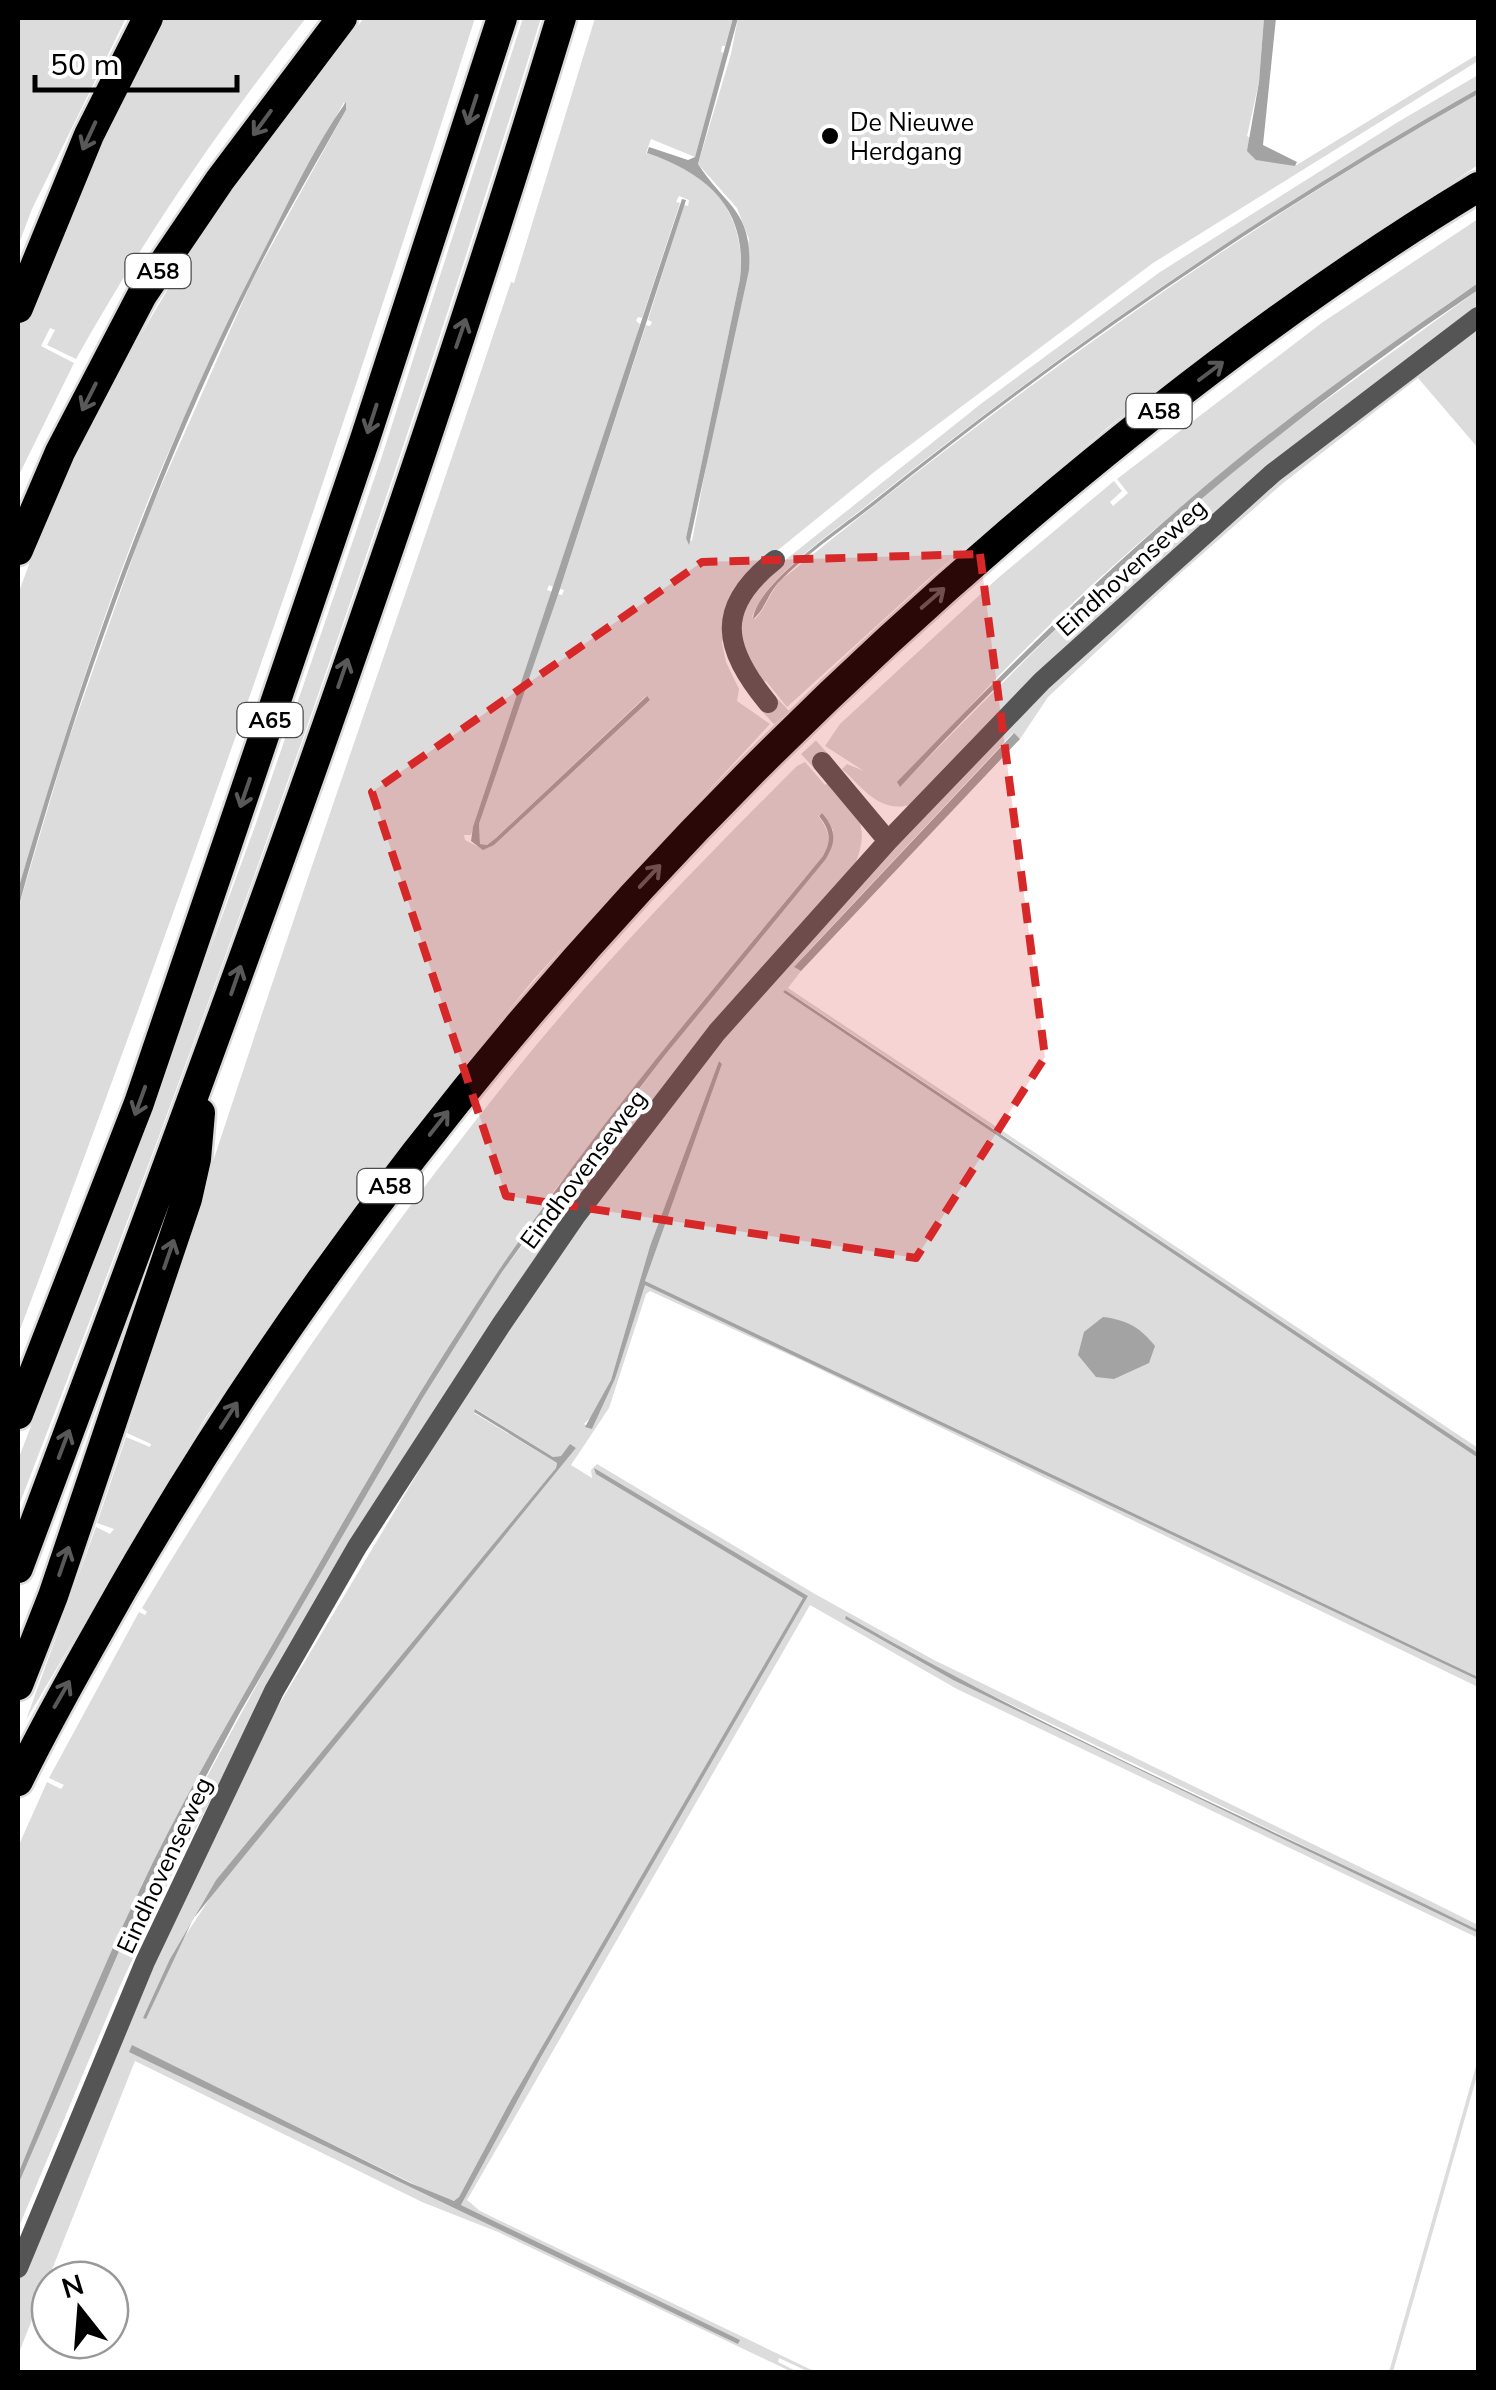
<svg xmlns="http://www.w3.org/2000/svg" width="1496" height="2390" font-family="'Nunito Sans',sans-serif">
  <rect width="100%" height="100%" fill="#fff"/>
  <path fill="#dcdcdc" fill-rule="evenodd" d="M18,18H126L32,209L18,246Z
    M159,18H306C220,126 144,238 76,359L47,345L55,330L50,328L41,346L74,363L18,477V329L33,288Z
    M364,18H475C335,461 182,900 18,1335V909L66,747L145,522L252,281L346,110L344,102C274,231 206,360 150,496C98,625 58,758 18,890V594L33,554L72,466L131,351L187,257L226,197L307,86Z
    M523,18H541C386,521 208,1017 18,1508V1460L119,1197L254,829L381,459Z
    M595,18H733L725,46H722L721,52L724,53L695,157L651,139L646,153C656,156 667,159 676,163C724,184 746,231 740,279L686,538L692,541L749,239L737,208L698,164L731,54L738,18H1264L1259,82L1247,136L1295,166L1478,54V61L1153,263L878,469L752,571L723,624L722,643L726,662L739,689L737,701L770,724L533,980L371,1182L206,1417L26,1720L96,1527L110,1534L114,1529L97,1523L126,1437L150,1447L151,1444L127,1433C245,1046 383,666 511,282L514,283ZM679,196L689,200L688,206L684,205L648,320L652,322L650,326L646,325L560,589L564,590L562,595L558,594L479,824L480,844L487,845L496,838L646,696L650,700L494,845L477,846L465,840L464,835H471L552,592L547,590L549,585L553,587C583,500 615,412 640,324L636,321L638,317L642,318L680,203L676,202Z
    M1478,75V89C1265,209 1063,350 871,502C837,530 766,575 752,617L755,619C765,609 770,593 780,581C1001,401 1230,234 1478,94V165L1240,326L1108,427L926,581L787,707L766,681L759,684L736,629L759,581L982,403L1160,272L1398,122Z
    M1478,219V283C1268,428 1063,589 899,787L1061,624L1229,474L1275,437L1478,290V308L1430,342L909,805C879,813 862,787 842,769L847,764L864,771L825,746L840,724L998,578L1114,481L1122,491L1110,502L1113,506L1128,493L1117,479L1323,322Z
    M1478,325V448L1418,378L1282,484L1175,578L1048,697L1020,739L1013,733L813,946L794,967L801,971L788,988L1478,1448V1453L819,1012L785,990L783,992L1478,1458V1677L645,1281L722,1064L719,1061L650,1246L611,1380L593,1415L584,1424L592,1429L615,1379L644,1284L1478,1680V1687L803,1361L650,1291L646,1294L609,1408L571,1465L592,1478L591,1470L597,1464L815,1594L934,1660L1432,1902L1478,1925V1930L967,1683L847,1617L845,1619L953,1680L1478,1933V1938L957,1689L810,1605L467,2200L480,2211L816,2372H809L779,2358L778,2362L798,2372H792L498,2232L422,2202L135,2061L18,2355V2263L256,1743L493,1347L644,1137L797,950L1011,721L1286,471ZM476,1409L553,1457L561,1456L570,1445L576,1448L212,1895L170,1959L216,1880L556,1468L557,1463L474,1413ZM593,1470L808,1596L541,2057L461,2205L739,2340L738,2343L130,2052L132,2046L440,2197L455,2201L459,2197L511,2100L804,1597Z
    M805,762L825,785L830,781C855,810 871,822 856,862L633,1129L244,1738L179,1860L120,1986L18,2229V2185L146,1889L298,1609L422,1399L502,1272L665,1055L830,852L833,830L822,813L818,816C829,830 832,840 823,856L698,1007L554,1191L460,1329L235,1710L142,1884L18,2174V1847L47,1782L61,1789L64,1785L49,1778L139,1612L145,1615L147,1612L142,1608C261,1410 391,1221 538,1043C619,946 708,855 797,766Z
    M1478,2059V2072L1393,2372H1389Z"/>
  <path fill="#a3a3a3" d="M733,18H738L698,164C725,206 753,210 749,270L689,545L686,538L740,279C748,210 709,174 647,153L649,147L688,160L695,157Z
    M1264,18H1276L1263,145L1297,162L1295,166L1256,160L1247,151L1259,82Z
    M1478,89V94C1267,213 1067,350 878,502C845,528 807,553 778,583C768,594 764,611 753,619C756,584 841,527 870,504C1062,351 1265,209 1478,89Z
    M346,102V110C314,167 280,224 251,283C153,483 77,694 18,909V890C82,672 156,456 262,254C288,204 313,148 346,102Z
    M682,199L686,200L560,589L479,824L480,844L487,845L496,838L647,696L650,700L494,845L483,850L471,841L473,827Z
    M1478,283V290C1267,432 1073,600 900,787L897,782C1004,671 1113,561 1233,463C1312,399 1395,341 1478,283Z
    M1014,733L1020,739L801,971L794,967Z
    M822,813C836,829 837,842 825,860L665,1055L562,1189L502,1272L422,1399L239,1714L146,1889L18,2185V2174C58,2078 96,1981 141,1887C191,1782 252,1681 310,1580C386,1447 464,1314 555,1191C639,1075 732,967 823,856C832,840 830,830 819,816Z
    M785,990L1478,1453V1458L783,992Z
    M719,1061L722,1064L645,1281L1478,1677V1680L645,1285L615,1379L592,1429L585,1427L611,1380L650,1246Z
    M1103,1317C1127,1320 1140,1327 1155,1346L1149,1363L1114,1379L1096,1377L1078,1355L1084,1332Z
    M475,1409L553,1457L561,1456L570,1444L576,1448L193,1919L146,2019L143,2018L170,1959L216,1880L556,1468L557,1463L474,1412Z
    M594,1468L808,1596L541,2057L461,2205L740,2340L738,2344L129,2052L132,2045L410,2183L454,2201L459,2197L511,2100L803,1598L596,1474Z
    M846,1616C1050,1734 1268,1826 1478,1930V1933L953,1680L845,1619Z"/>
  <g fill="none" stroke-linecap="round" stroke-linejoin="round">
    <path stroke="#d9d9d9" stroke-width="20" stroke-dasharray="20 10" stroke-linecap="butt" d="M768,703L822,762"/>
    <g stroke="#dbdbdb" stroke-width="35">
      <path id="highway" d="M18,308L89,135L148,18
        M18,550L60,452L142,295L220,180L342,18
        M18,1414L139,1103L365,439L502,18
        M18,1568C210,1055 402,541 561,18
        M18,1685L53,1596L187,1199L196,1159L200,1113
        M18,1781C50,1715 87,1652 123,1588C354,1187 659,833 1010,532C1157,406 1312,287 1478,187"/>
    </g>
    <path stroke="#555" stroke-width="20" d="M768,703C723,648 714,608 775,560
      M822,762L888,841
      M18,2268L145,1962L274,1691L357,1547L501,1325L575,1217L717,1032L888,841L1042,681L1273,473L1478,317"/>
    <use href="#highway" stroke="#000" stroke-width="30"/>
  </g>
  <defs><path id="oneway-shaft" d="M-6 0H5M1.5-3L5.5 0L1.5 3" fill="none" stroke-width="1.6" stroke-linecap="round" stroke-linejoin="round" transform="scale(2.5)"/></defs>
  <g stroke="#595959">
    <use href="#oneway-shaft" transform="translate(472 110) rotate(108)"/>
    <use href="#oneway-shaft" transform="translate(262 123) rotate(126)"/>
    <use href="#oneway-shaft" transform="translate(89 136) rotate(115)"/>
    <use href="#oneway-shaft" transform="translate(461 333) rotate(-71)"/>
    <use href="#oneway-shaft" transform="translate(1211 371) rotate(-37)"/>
    <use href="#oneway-shaft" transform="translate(89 397) rotate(117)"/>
    <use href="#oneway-shaft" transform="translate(372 419) rotate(108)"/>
    <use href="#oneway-shaft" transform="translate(933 598) rotate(-41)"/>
    <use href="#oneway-shaft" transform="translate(343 673) rotate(-71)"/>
    <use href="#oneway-shaft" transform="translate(245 793) rotate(109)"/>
    <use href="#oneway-shaft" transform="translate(650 876) rotate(-47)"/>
    <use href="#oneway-shaft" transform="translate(236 980) rotate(-71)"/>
    <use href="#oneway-shaft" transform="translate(140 1101) rotate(110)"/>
    <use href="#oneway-shaft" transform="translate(439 1123) rotate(-52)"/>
    <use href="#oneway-shaft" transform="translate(169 1254) rotate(-71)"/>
    <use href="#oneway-shaft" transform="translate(229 1415) rotate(-57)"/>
    <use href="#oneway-shaft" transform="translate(64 1444) rotate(-69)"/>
    <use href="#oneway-shaft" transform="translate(64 1561) rotate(-71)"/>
    <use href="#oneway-shaft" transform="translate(62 1694) rotate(-60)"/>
  </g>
  <path fill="#d62828" fill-opacity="0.2" stroke="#d62828" stroke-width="8" stroke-dasharray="20 12" stroke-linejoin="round" d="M980,554L1045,1057L916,1258L506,1196L372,792L702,562Z"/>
  <circle fill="#000" stroke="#fff" stroke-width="4" cx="830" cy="136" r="10"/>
  <g text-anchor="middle" stroke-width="8" stroke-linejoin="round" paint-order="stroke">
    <g fill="#fff" stroke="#4c4c4c" stroke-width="2.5">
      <rect x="125.5" y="254" width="65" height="34" rx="8"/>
      <rect x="1126.5" y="394" width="65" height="34" rx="8"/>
      <rect x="237.5" y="703" width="65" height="34" rx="8"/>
      <rect x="357.5" y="1169" width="65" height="34" rx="8"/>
    </g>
    <g font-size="22" font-weight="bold" fill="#000">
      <text x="158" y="279">A58</text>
      <text x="1159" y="419">A58</text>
      <text x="270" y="728">A65</text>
      <text x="390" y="1194">A58</text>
    </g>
    <g font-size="25" fill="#000" stroke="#fff" text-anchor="start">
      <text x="850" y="131">De Nieuwe<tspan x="850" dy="29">Herdgang</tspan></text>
    </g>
    <g font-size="25" fill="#000" stroke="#fff">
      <text transform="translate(1131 567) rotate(-42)" y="9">Eindhovenseweg</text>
      <text transform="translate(583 1169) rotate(-53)" y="9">Eindhovenseweg</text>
      <text transform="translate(164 1865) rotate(-65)" y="9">Eindhovenseweg</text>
    </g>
  </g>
  <rect width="1496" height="2390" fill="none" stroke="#000000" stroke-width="40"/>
  <g transform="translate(80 2310) rotate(343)"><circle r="48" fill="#ffffff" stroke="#999999" stroke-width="2.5"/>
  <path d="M0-8L18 38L0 25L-18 38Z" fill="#000000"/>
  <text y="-15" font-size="28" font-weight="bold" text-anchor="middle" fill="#000000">N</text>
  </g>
  <path d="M35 75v15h202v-15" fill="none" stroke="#000000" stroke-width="5"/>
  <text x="50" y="75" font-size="30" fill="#000000" stroke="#ffffff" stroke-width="8" paint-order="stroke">50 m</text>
</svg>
